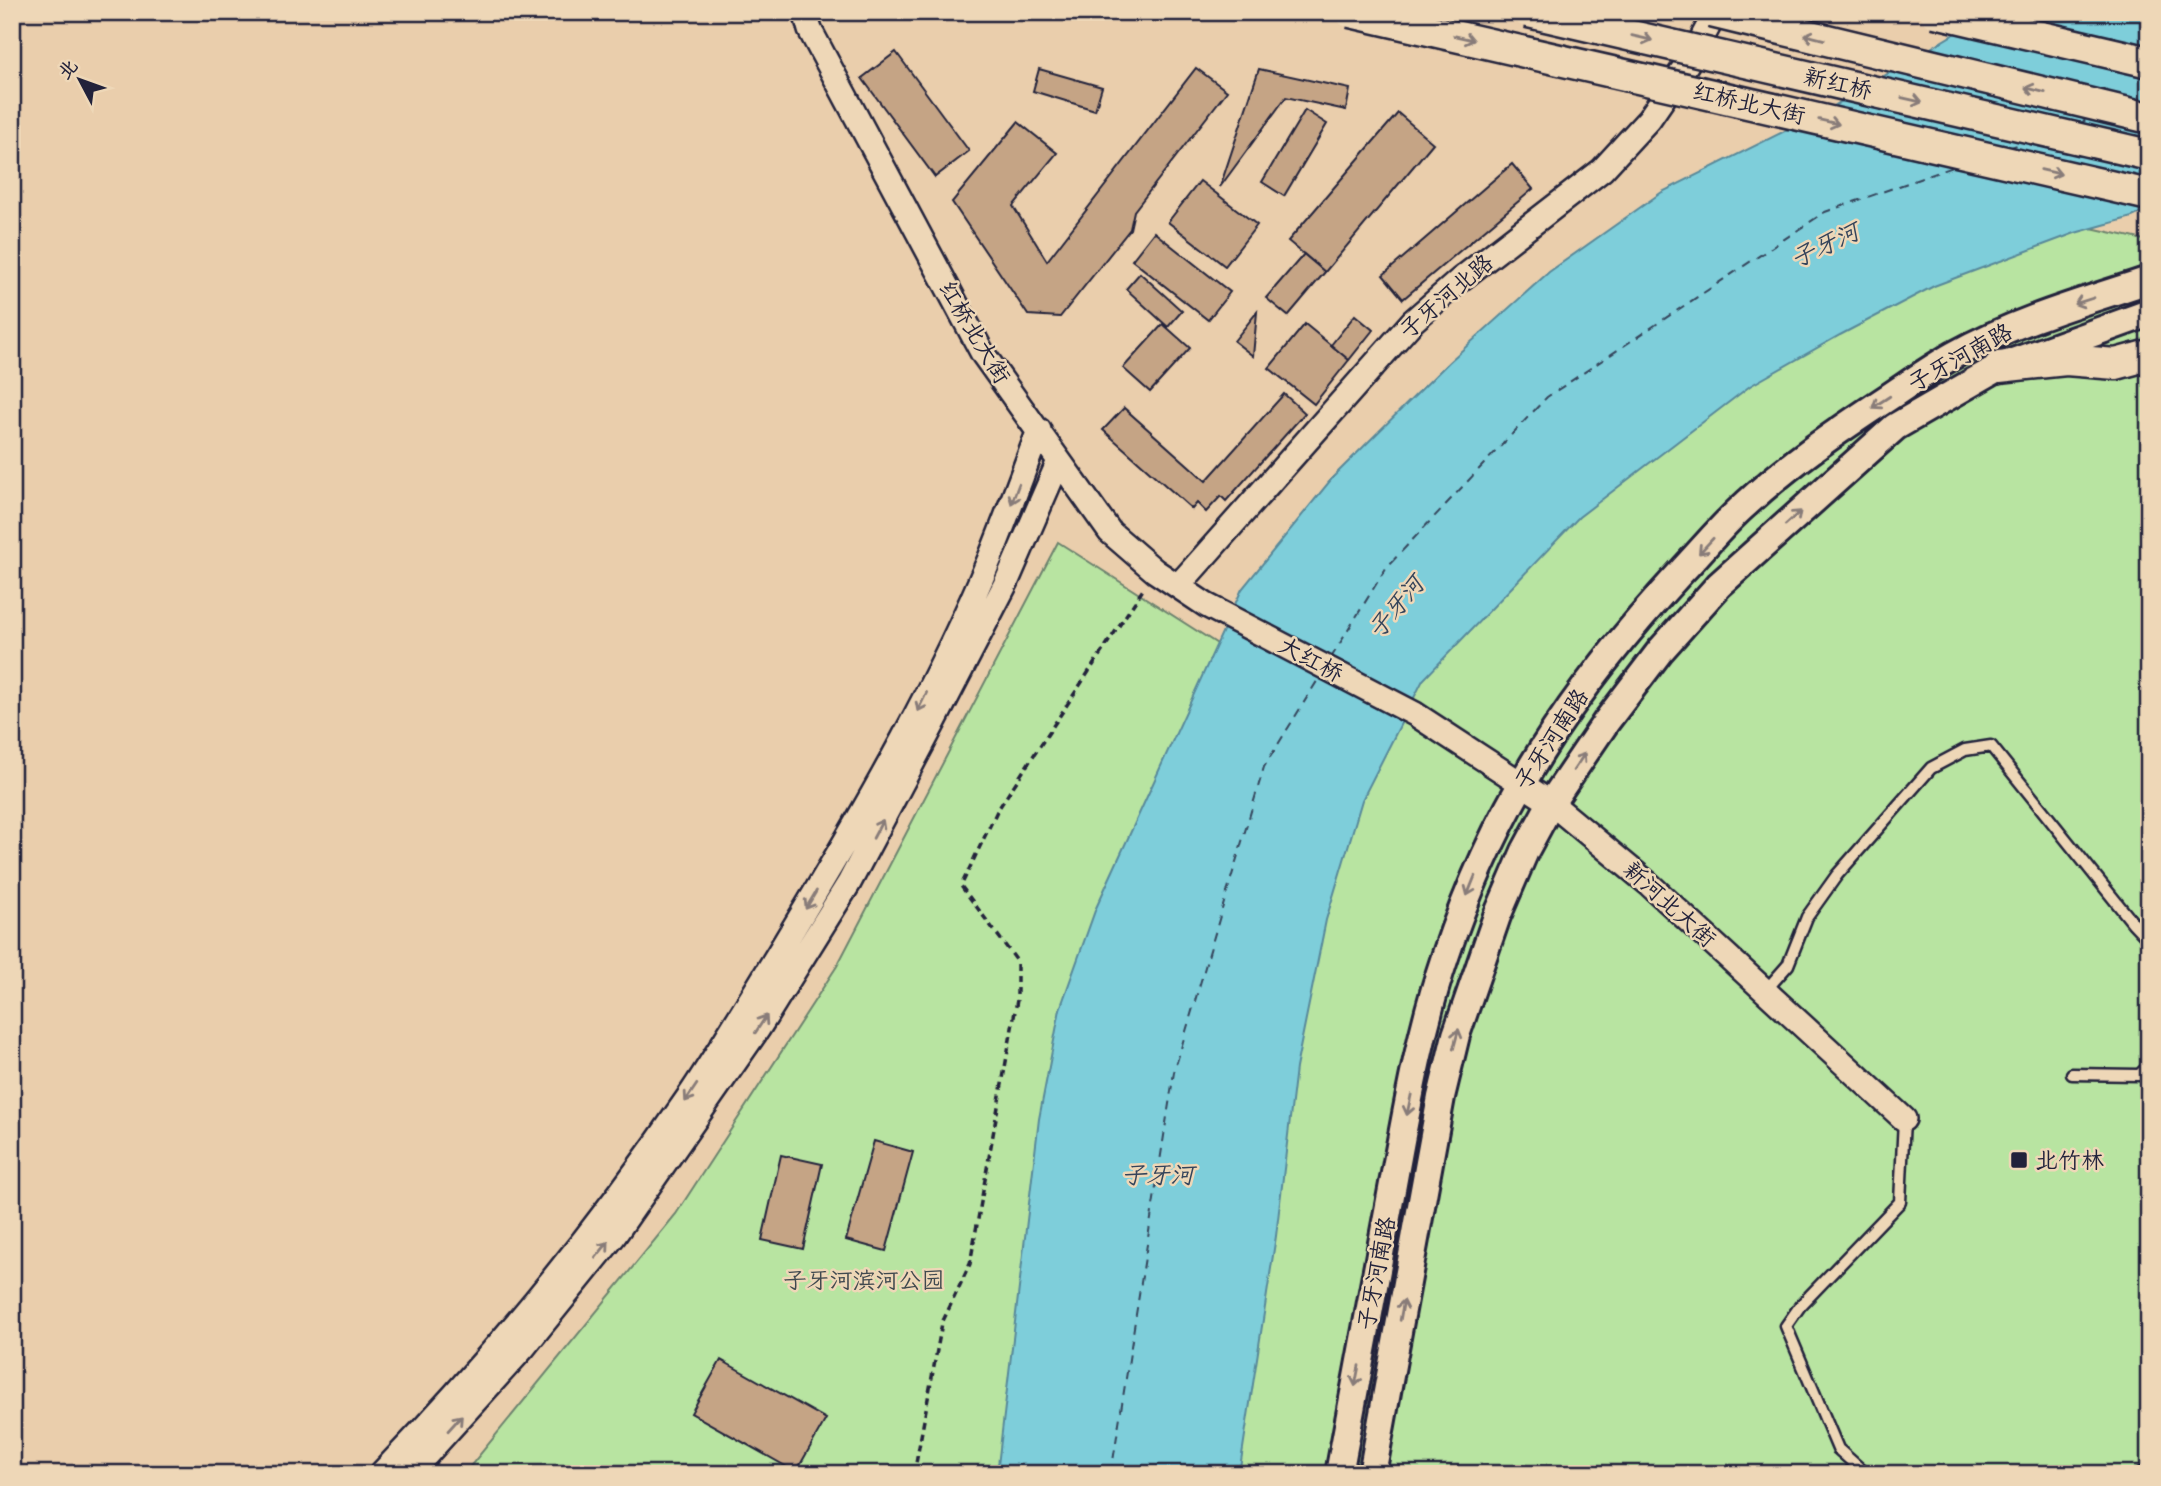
<svg xmlns="http://www.w3.org/2000/svg" width="2161" height="1486" font-family="'Playpen Sans','LXGW WenKai TC',sans-serif">
  <rect width="100%" height="100%" fill="#eaceac"/>
  <filter id="ink" filterUnits="userSpaceOnUse"><feTurbulence type="fractalNoise" baseFrequency=".0143" numOctaves="2"/><feDisplacementMap in="SourceGraphic" scale="14" xChannelSelector="R" yChannelSelector="G"/><feConvolveMatrix kernelMatrix="1 2 1 2 8 2 1 2 1" color-interpolation-filters="sRGB"/></filter>
  <g filter="url(#ink)">
    <path fill="#b8e4a1" stroke="#6d836e" stroke-width="2" d="M2060,221L2149,241V1474H1204L1292,948L1419,661L1604,467L1821,313Z
      M1058,542L1236,656L1030,1474H464L676,1214L837,966Z"/>
    <path fill="#7eceda" stroke="#59899a" stroke-width="2" d="M1991,12H2149V209L2132,217L2075,233L1934,286L1840,335L1750,386L1579,517L1423,680L1362,800L1326,920L1296,1068L1276,1236L1239,1474H997L1039,1119L1060,1009L1096,908L1242,589L1334,476L1449,362L1549,272L1662,192L1827,110Z"/>
    <g fill="none" stroke-linecap="round" stroke-linejoin="round">
      <path stroke="#34445b" stroke-width="2" stroke-dasharray="9 7" stroke-linecap="butt" d="M2140,102L2149,98
        M2077,124L2092,118
        M2008,148L2026,142
        M1331,658L1386,568L1547,397L1825,212L1956,166
        M1111,1474L1174,1072L1264,767L1319,678"/>
    </g>
    <path fill="#c5a485" stroke="#22223b" stroke-width="2" d="M896,52L969,151L935,177L862,78Z
      M1196,68L1227,91L1134,211L1130,229L1060,317L1028,315L952,202L1018,122L1057,153L1013,206L1047,261Z
      M1039,69L1102,87L1095,110L1033,91Z
      M1259,69L1350,89L1346,110L1286,97L1220,187Z
      M1305,110L1327,124L1284,196L1262,182Z
      M1398,113L1433,143L1325,272L1288,241Z
      M1512,164L1533,189L1403,299L1383,275Z
      M1200,181L1257,225L1225,266L1168,222Z
      M1154,232L1230,292L1208,320L1132,260Z
      M1304,254L1325,272L1288,316L1266,298Z
      M1140,273L1182,311L1168,327L1126,289Z
      M1257,312L1253,356L1234,341Z
      M1355,315L1373,330L1349,360L1331,345Z
      M1163,324L1190,348L1150,392L1123,368Z
      M1305,324L1349,360L1314,404L1269,368Z
      M1284,394L1305,413L1226,501L1221,496L1206,512L1197,503L1192,509L1103,430L1124,408L1206,481Z
      M874,1141L913,1152L886,1251L846,1240Z
      M781,1155L822,1164L803,1249L762,1240Z
      M721,1360L826,1419L796,1472L691,1413Z"/>
    <g fill="none" stroke-linecap="round" stroke-linejoin="round">
      <g stroke="#22223b" stroke-width="15">
        <path id="service" d="M1766,990L1788,965L1807,917L1837,875L1931,768L1965,750L1991,746L2133,923L2149,940
          M2072,1074L2139,1075L2149,1066
          M1866,1474L1838,1449L1786,1326L1800,1306L1900,1202L1904,1119
          M2139,1474L2149,1469"/>
      </g>
      <g stroke="#22223b" stroke-width="28">
        <path id="tertiary" d="M805,12L810,30L983,354L1110,532L1155,571L1206,605L1415,714L1551,803L1650,885L1904,1119
          M1178,586L1413,321L1461,279L1602,170L1649,119L1693,55L1716,12
          M381,1474C494,1356 600,1227 692,1092C731,1033 767,972 804,911C872,798 939,681 990,558C1007,516 1023,473 1039,430
          M409,1474L524,1347L614,1236L758,1029L849,883L932,726L1007,581L1059,461"/>
      </g>
      <g stroke="#22223b" stroke-width="32">
        <path id="secondary" d="M1339,1474C1357,1377 1375,1281 1393,1184C1407,1108 1420,1031 1445,957C1496,803 1572,690 1682,571C1703,549 1723,524 1746,504C1790,463 1839,430 1889,397C1910,383 1931,368 1954,355C2015,321 2082,302 2149,280
          M1372,1474L1441,1097L1456,1035L1497,916L1525,851L1551,803L1606,722L1660,651L1719,585L1895,427L1999,367L2149,313"/>
      </g>
      <g stroke="#22223b" stroke-width="35">
        <path id="primary" d="M1999,367L2066,360L2116,364L2149,355"/>
      </g>
      <path stroke="#22223b" stroke-width="3.5" stroke-dasharray="7 5" stroke-linecap="butt" d="M914,1474L942,1323L970,1264L1017,1000V961L961,886L997,811L1144,588"/>
      <use href="#service" stroke="#eed7b7" stroke-width="10"/>
      <use href="#tertiary" stroke="#eed7b7" stroke-width="23"/>
      <use href="#secondary" stroke="#eed7b7" stroke-width="26"/>
      <use href="#primary" stroke="#eed7b7" stroke-width="30"/>
      <g stroke="#22223b" stroke-width="35" stroke-linecap="butt">
        <path id="primary-bridge" d="M1350,12L2149,195
          M1528,12L2149,155
          M1711,12L2149,118
          M1935,12L2149,62"/>
      </g>
      <use href="#primary-bridge" stroke="#eed7b7" stroke-width="30"/>
    </g>
    <defs><path id="oneway-shaft" d="M-6 0H5M1.5-3L5.5 0L1.5 3" fill="none" stroke-width="1.6" stroke-linecap="round" stroke-linejoin="round" transform="scale(1.75)"/></defs>
    <g stroke="#887c79">
      <use href="#oneway-shaft" transform="translate(1814 37) rotate(-166)"/>
      <use href="#oneway-shaft" transform="translate(1464 38) rotate(13)"/>
      <use href="#oneway-shaft" transform="translate(1642 38) rotate(13)"/>
      <use href="#oneway-shaft" transform="translate(2035 90) rotate(-166)"/>
      <use href="#oneway-shaft" transform="translate(1912 100) rotate(13)"/>
      <use href="#oneway-shaft" transform="translate(1829 122) rotate(13)"/>
      <use href="#oneway-shaft" transform="translate(2051 172) rotate(13)"/>
      <use href="#oneway-shaft" transform="translate(2084 301) rotate(162)"/>
      <use href="#oneway-shaft" transform="translate(1881 402) rotate(147)"/>
      <use href="#oneway-shaft" transform="translate(1015 494) rotate(111)"/>
      <use href="#oneway-shaft" transform="translate(1793 518) rotate(-42)"/>
      <use href="#oneway-shaft" transform="translate(1706 546) rotate(133)"/>
      <use href="#oneway-shaft" transform="translate(922 702) rotate(116)"/>
      <use href="#oneway-shaft" transform="translate(1579 762) rotate(-56)"/>
      <use href="#oneway-shaft" transform="translate(878 829) rotate(-62)"/>
      <use href="#oneway-shaft" transform="translate(1471 886) rotate(112)"/>
      <use href="#oneway-shaft" transform="translate(811 900) rotate(121)"/>
      <use href="#oneway-shaft" transform="translate(761 1024) rotate(-57)"/>
      <use href="#oneway-shaft" transform="translate(1456 1039) rotate(-75)"/>
      <use href="#oneway-shaft" transform="translate(691 1093) rotate(124)"/>
      <use href="#oneway-shaft" transform="translate(1409 1105) rotate(102)"/>
      <use href="#oneway-shaft" transform="translate(602 1250) rotate(-51)"/>
      <use href="#oneway-shaft" transform="translate(1402 1310) rotate(-80)"/>
      <use href="#oneway-shaft" transform="translate(1357 1376) rotate(101)"/>
      <use href="#oneway-shaft" transform="translate(455 1423) rotate(-48)"/>
    </g>
  </g>
  <rect fill="#22223b" stroke="#eed7b7" stroke-width="2.5" x="2010" y="1151" width="18" height="18" rx="3.5"/>
  <g text-anchor="middle" stroke-width="5" stroke-linejoin="round" paint-order="stroke">
    <g font-size="23" fill="#22223b" stroke="#eed7b7">
      <text transform="translate(1838 83) rotate(13)" y="8">新红桥</text>
      <text transform="translate(1749 103) rotate(13)" y="8">红桥北大街</text>
      <text transform="translate(1446 296) rotate(-41)" y="8">子牙河北路</text>
      <text transform="translate(975 332) rotate(59)" y="8">红桥北大街</text>
      <text transform="translate(1960 357) rotate(-29)" y="8">子牙河南路</text>
      <text transform="translate(1311 659) rotate(28)" y="8">大红桥</text>
      <text transform="translate(1551 739) rotate(-57)" y="8">子牙河南路</text>
      <text transform="translate(1670 904) rotate(42)" y="8">新河北大街</text>
      <text transform="translate(1376 1273) rotate(-79)" y="8">子牙河南路</text>
    </g>
    <g font-size="23" fill="#22223b" stroke="#eed7b7" text-anchor="start">
      <text x="2035" y="1168">北竹林</text>
    </g>
    <g font-size="23" fill="#40494f" stroke="#eed7b7">
      <text x="864" y="1288">子牙河滨河公园</text>
    </g>
    <g font-size="24" font-style="italic" fill="#34445b" stroke="#eed7b7">
      <text transform="translate(1825 245) rotate(-25)" y="8">子牙河</text>
      <text transform="translate(1396 607) rotate(-50)" y="8">子牙河</text>
      <text x="1158" y="1183">子牙河</text>
    </g>
  </g>
  <rect width="2161" height="1486" fill="none" stroke="#eed7b7" stroke-width="42"/>
  <rect x="21" y="21" width="2119" height="1444" fill="none" stroke="#22223b" stroke-width="2.5" filter="url(#ink)"/>
  <g transform="translate(80 80) rotate(311)" stroke="#eed7b7" stroke-width="5" paint-order="stroke">
  <path d="M0-5L12 26L0 18L-12 26Z" fill="#22223b"/>
  <text y="-10" font-size="19" font-weight="bold" text-anchor="middle" fill="#22223b">北</text>
  </g>
</svg>
